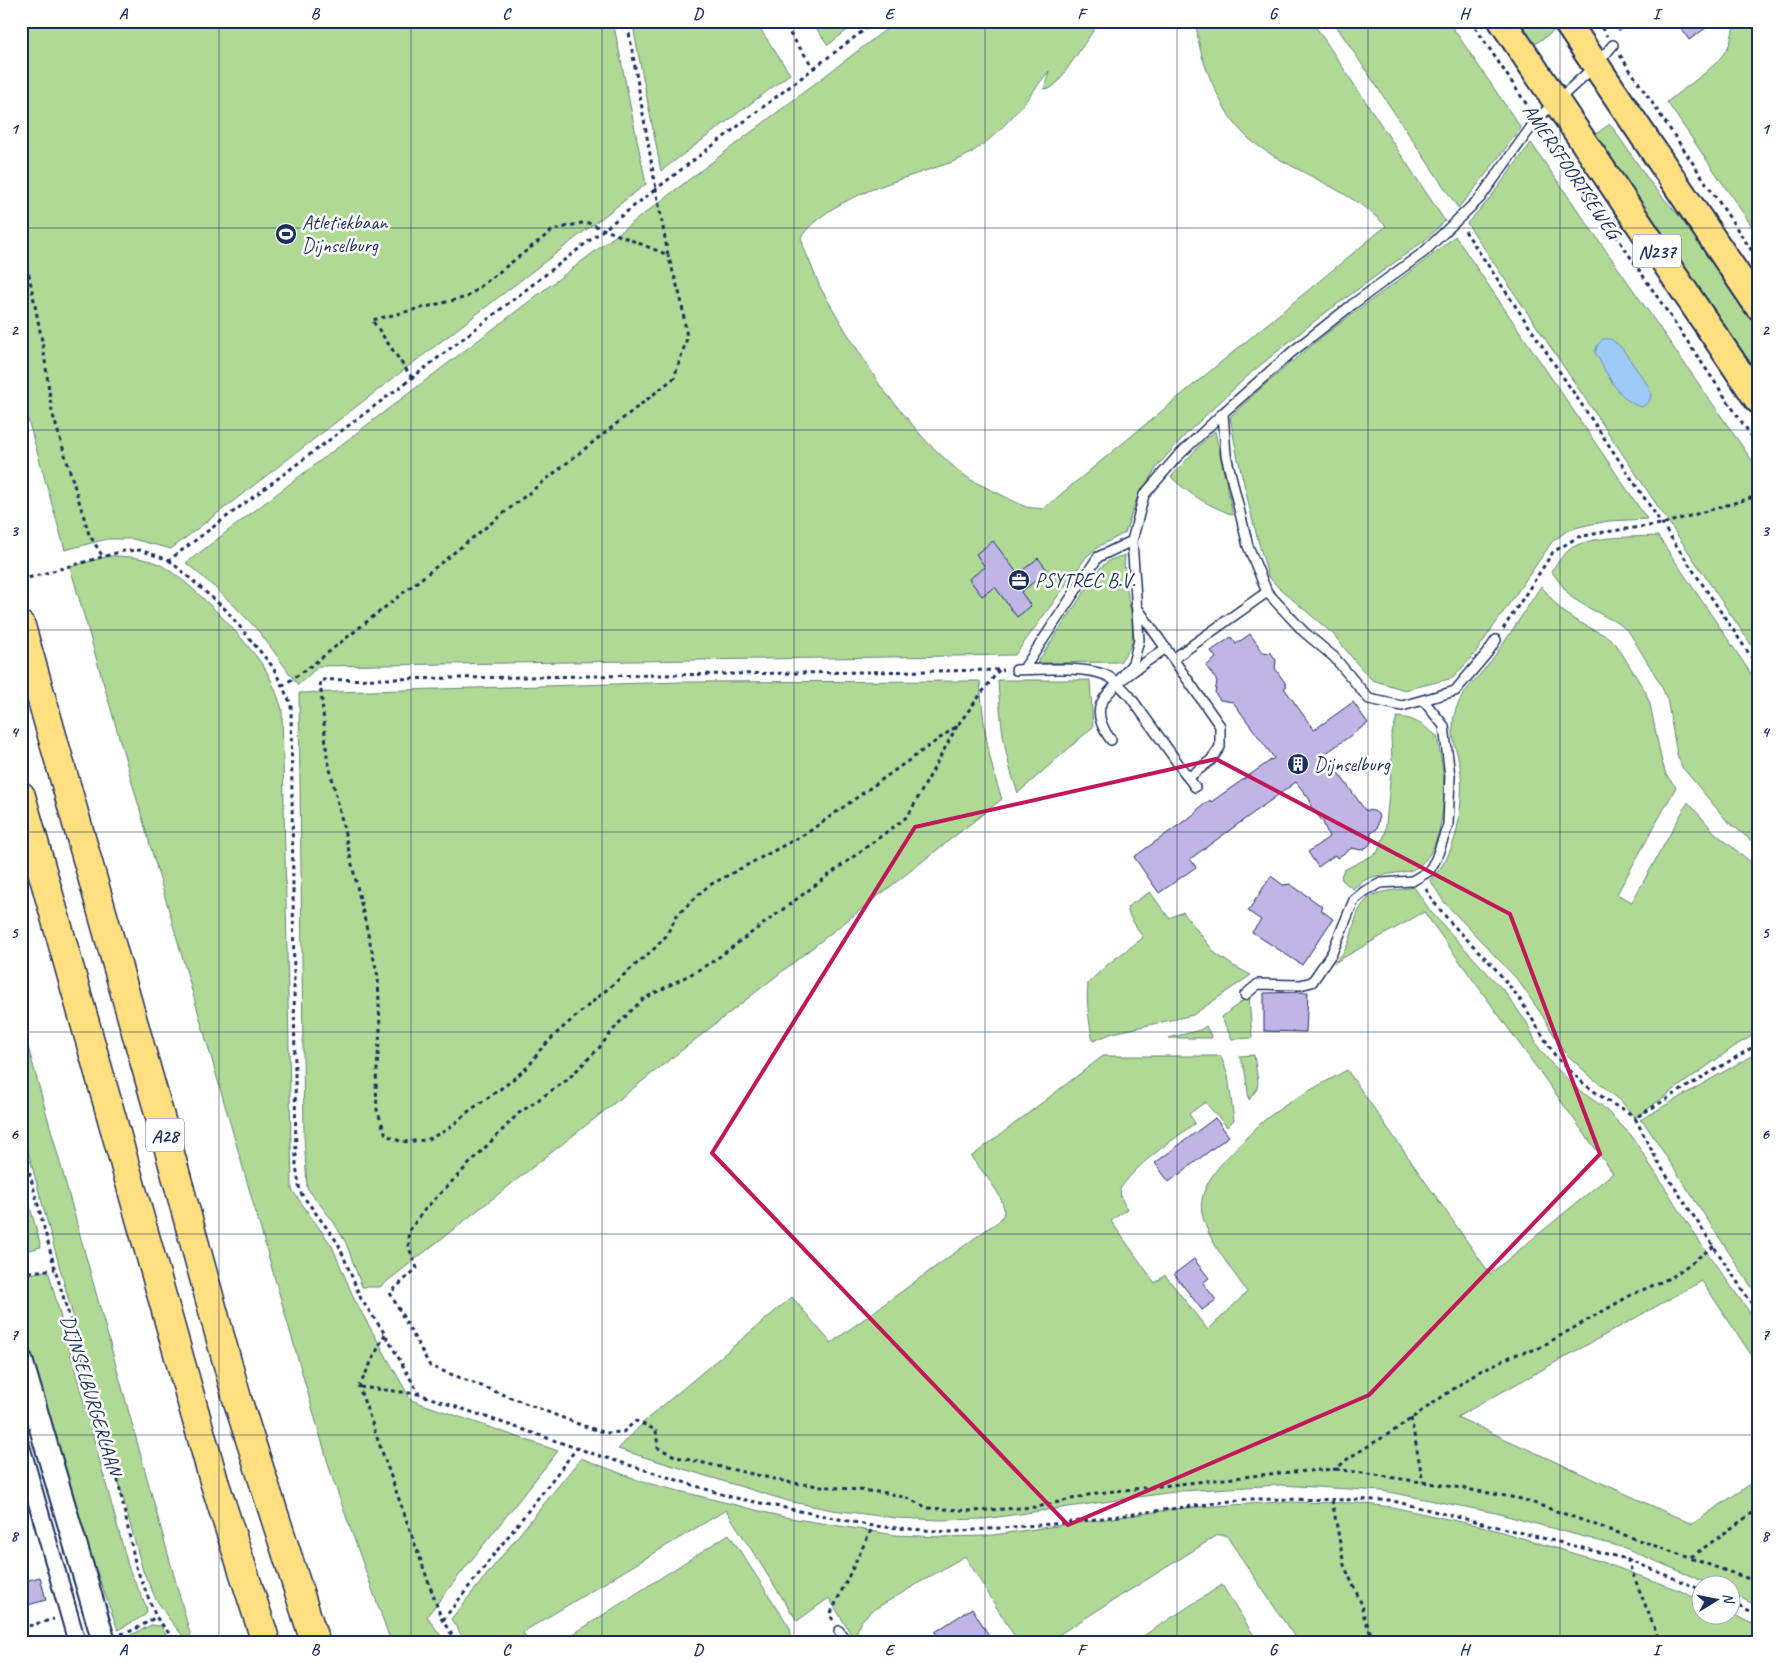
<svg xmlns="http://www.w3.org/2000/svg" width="1779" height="1663" font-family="Caveat,sans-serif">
  <rect width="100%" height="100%" fill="#fff"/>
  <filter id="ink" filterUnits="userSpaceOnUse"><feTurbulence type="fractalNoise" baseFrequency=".02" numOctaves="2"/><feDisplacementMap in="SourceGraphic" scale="10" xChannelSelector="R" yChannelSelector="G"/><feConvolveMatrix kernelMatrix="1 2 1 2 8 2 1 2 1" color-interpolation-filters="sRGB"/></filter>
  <g filter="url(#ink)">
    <path fill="#b0d996" stroke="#66847a" d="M21,21H613L646,184L171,549L133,539H107L65,550L21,395Z
      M632,21H755L790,74L661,171Z
      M811,21H859L828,45Z
      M897,21H1100L1058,82L1051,88L1044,89L1049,71C1023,104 998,140 960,159C951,163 940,166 931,169C890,183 827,200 801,237L804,248L820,287L844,328L881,387L926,441L955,468L971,480L1026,507L1043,509L1386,226C1350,189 1298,174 1257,145C1238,132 1225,111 1216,91C1204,66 1198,48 1196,21H1312L1445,221L1424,241L1321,316L1252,372L1189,431L1159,464L1137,498L1125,533L1101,545L1087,556L1015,655L319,666L298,685C285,668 273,649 259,632C237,607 212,584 186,563Z
      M1333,21H1448L1521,128L1473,191L1458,208Z
      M1515,21H1551L1557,29L1532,46Z
      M1612,21H1635L1619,31Z
      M1734,21H1758V235L1667,102C1687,85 1715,70 1728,47C1732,39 1733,30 1734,21Z
      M1610,124L1650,182L1707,249L1758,325V381L1593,136Z
      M1531,143L1758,469V655L1467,223L1487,202Z
      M1455,236L1647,519L1609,521L1587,525L1568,530L1552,542L1473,656L1453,678L1405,690L1372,680L1358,665L1333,634L1279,588L1268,576L1253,522L1236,450L1230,417C1262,386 1296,358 1331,330C1372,298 1416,270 1455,236Z
      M1215,431L1233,515C1208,505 1191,496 1171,477L1201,444Z
      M1658,536L1758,684V846L1727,821L1682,767L1677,754L1667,699L1660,683L1629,632L1618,623L1585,606L1571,597L1551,571C1558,562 1565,551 1575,546C1594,536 1637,537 1658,536Z
      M1125,555C1121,584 1136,613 1132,642C1131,648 1124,656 1120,662L1037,663L1101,567L1110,560Z
      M109,556C125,556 139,557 154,562C184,573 246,640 264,667C272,680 277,694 282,709L292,1190L332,1246L355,1301L411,1400L558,1451L427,1616L445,1642H391L332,1477L70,567Z
      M1541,586L1560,609L1575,620L1608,637L1616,644L1645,691L1650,704L1661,758L1666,775L1676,787L1617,894L1632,902L1688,802L1715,833L1758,868V1033L1738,1044L1635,1118L1621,1101L1591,1077L1564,1052L1542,1015L1517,979L1444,902L1430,880C1458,854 1463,809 1461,773C1460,758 1452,743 1453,728C1453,699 1471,686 1487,666C1493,659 1498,651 1503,644C1516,625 1528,606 1541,586Z
      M998,680H1090L1093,727L1018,793C1004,757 1000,719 998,680Z
      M980,681C983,721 988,761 1002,799L380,1287H362L346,1243L333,1221L307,1188L304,1135L299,693L683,682Z
      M1397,717C1413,717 1424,726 1437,736C1439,748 1442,761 1443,774C1446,801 1442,855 1414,869C1411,871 1407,871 1403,872C1382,876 1370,873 1353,889L1342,880L1341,876L1344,870L1377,853L1385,834L1392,761L1391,736Z
      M1414,887L1431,912L1504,991L1527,1023L1538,1047L1551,1063L1580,1091L1602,1106L1631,1135L1703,1247L1758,1324V1365L1702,1281L1457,1417L1692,1524L1758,1479V1606L1732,1594V1586L1712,1585L1625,1548L1496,1513L1383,1491L1280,1485L1181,1491L984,1519L942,1520L896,1518L832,1510L788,1501L618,1449L648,1418L792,1297L831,1343L990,1227C994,1225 1000,1221 1002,1217C1012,1203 979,1168 971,1157L1103,1056H1221L1228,1076L1234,1120L1227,1127L1205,1102L1189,1114L1195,1123C1170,1143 1138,1162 1120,1189L1121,1198L1127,1209L1111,1221L1155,1283L1165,1275L1208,1330L1247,1292C1232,1269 1207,1240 1202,1213C1197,1184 1226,1159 1244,1140C1251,1133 1258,1125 1266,1119C1290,1100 1320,1085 1347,1070L1490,1274L1613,1173L1424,912L1334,963C1336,960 1340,957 1342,954C1356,937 1351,908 1372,896C1381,890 1403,890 1414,887Z
      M1150,892L1169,918L1183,912L1215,953L1232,965L1251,975L1193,1015L1113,1033L1093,1041C1089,1022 1086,1003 1088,983L1108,964L1143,938L1129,915L1127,907Z
      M1249,996L1252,1038L1232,1039L1221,1017Z
      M1206,1026L1212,1038H1169L1200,1030Z
      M27,1043L189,1630L192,1642H188L169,1619L156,1599L143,1571L21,1126V1045Z
      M1758,1052V1297L1645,1124L1640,1120Z
      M1254,1055L1258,1082L1257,1089L1249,1100L1245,1071L1239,1056Z
      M21,1174L41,1247L21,1252Z
      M48,1270L129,1569L146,1606L147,1611L145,1615L118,1630L77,1517L21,1332V1276Z
      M581,1458L643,1482L784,1517L895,1535L942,1537L986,1536L1182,1508L1281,1502L1356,1503L1392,1507L1485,1527L1599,1561L1681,1591L1701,1601L1702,1616L1732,1614L1758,1626V1642H1298L1226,1535H1218L1047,1642H1018L965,1556L873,1610L861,1621L854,1639L829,1598L797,1621L726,1510L523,1632L528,1642H466L451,1619Z
      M729,1534L790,1628L792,1642H561Z
      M1222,1585L1258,1642H1134Z
      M151,1625L161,1626L170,1642H126L125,1638Z"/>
    <path fill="#9ecaf8" stroke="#6a8cba" d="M1603,339H1611L1621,347L1649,387L1651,396L1649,402L1642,407C1620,403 1605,371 1595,352L1598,344Z"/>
    <path fill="#c1b5e6" stroke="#1b2f5e" d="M1676,21H1716L1689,40Z
      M993,541L1018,574L1038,558L1048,571L1021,592L1031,606L1017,617L995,587L982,596L969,579L985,567L976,554Z
      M1250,634L1263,652L1271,653L1276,660L1275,668L1287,686L1284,688L1314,730L1353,702L1368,723L1325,754L1365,810L1374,811L1378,814L1379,818L1377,829L1371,833V843L1365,849L1361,850L1352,848L1337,858L1335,855L1318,867L1308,852L1329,837L1323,822L1311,807L1310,800L1296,782L1190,859L1196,867L1159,893L1134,857L1197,812V810L1210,800L1211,802L1274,758L1233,702L1220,700L1215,693L1217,681L1206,666L1216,658L1211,651L1231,637L1236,644Z
      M1271,876L1283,885L1290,884L1323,907L1321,910L1333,919L1302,965L1252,932L1261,920L1248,911Z
      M1308,992L1306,1032L1264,1031V993Z
      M1215,1118L1229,1136L1169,1182L1155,1163Z
      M1194,1259L1209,1278L1203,1283L1216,1300L1202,1310L1174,1274Z
      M40,1577L46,1600L28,1605L27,1601L21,1603V1582Z
      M972,1608L993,1642H941L935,1632Z"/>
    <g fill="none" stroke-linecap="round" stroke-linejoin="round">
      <g stroke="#1b2f5e" stroke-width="12">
        <path id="service" d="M1136,606L1220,726V747L1211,760L1188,778
          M1496,640L1488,652L1455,691L1402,706L1369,699L1334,657L1304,632L1267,592L1248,546L1226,455L1223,413L1292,352L1353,304L1424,252L1480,198L1537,119L1596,65L1613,45
          M1173,659L1267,592
          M1016,670C1039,669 1090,666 1109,677C1117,681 1123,689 1129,695L1195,787
          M1023,670L1098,557L1132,541
          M1117,683L1133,663L1139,640L1132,541L1144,495L1176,458L1223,413
          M1111,740C1104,731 1096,716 1101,704C1111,683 1147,662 1166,648
          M1245,995L1258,984L1300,985L1312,982L1332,953L1354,900L1365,891L1381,883L1412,881L1429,871L1436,859L1448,825L1450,776L1444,726L1423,700
          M839,1631L847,1642"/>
      </g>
      <g stroke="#1b2f5e" stroke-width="20">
        <path id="minor" d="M21,1446L76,1639"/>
      </g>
      <g stroke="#1b2f5e" stroke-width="26">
        <path id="secondary" d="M21,1360L104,1642"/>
      </g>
      <g stroke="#1b2f5e" stroke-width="30">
        <path id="primary" d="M1502,21L1758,400
          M1566,21L1758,306"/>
      </g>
      <g stroke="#1b2f5e" stroke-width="31">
        <path id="motorway" d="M21,626L157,1106L238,1402L315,1642
          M21,796L214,1481L266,1642"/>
      </g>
      <path stroke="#1b2f5e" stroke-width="3" stroke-dasharray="4 4" stroke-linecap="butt" d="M1471,21L1529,108
        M1597,21L1607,36
        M1620,55L1758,260
        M814,68L876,21
        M1544,129L1758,446
        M1465,231L1758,667
        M21,251L29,275L43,346L52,412L89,534L103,557
        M412,378L372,320L467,297L553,230L586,222L668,255L656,189L814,68L781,21
        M169,560L226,610L273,667L291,704L296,1165L300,1192L338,1243L361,1299L385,1334L419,1394L594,1454L731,1497L873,1526L949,1532L1065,1523L1246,1499L1389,1500L1627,1559L1702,1590
        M21,580L123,551L140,550L169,560L412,378L656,189L627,21
        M1503,629L1553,552L1578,537L1605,532L1662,524L1758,496
        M999,670L957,726L807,833L708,886L677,915L666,936L655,948L560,1030L540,1050L529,1066L506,1085L469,1111L447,1130L426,1140L402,1142L386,1135L377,1110L376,1082L380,1030L378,977L327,756L320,680L999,670H1003
        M282,686L311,666L674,378L687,338L681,299L668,255
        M957,726L908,816L715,960L695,972L643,999L618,1024L599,1048L567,1080L519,1113L426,1208L408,1232L409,1248L417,1268L390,1293L430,1366L581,1425L606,1433L623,1432L636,1421L656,1430L658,1448L677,1457L792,1483L887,1493L907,1498L928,1508L973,1511L1037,1507L1097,1493L1279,1473L1336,1469L1350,1457L1395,1430L1476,1373L1514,1355L1537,1349L1631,1295L1672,1277L1714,1246
        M1426,889L1433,901L1451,923L1494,967L1519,998L1556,1057L1584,1084L1612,1104L1625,1110L1635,1118
        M1758,1044L1635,1118L1659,1164L1758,1313
        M21,1141L55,1269L117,1476L136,1567L156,1617L176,1642
        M21,1273L55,1269
        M385,1334L359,1387L442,1620L457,1642
        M360,1387L418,1394
        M1411,1418L1423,1482
        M1336,1469L1461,1488L1522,1499L1758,1582
        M1332,1500L1344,1565L1363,1607L1362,1611L1374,1642
        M1691,1557L1758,1509
        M1627,1559L1660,1642
        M1732,1603L1758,1616
        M443,1620L577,1448
        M833,1620L830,1615L873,1526
        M21,1628L54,1619
        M121,1634L134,1630L156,1617"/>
      <use href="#service" stroke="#fff" stroke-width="9"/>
      <use href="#minor" stroke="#fff" stroke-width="16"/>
      <use href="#secondary" stroke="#fff" stroke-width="22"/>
      <use href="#primary" stroke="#ffdf80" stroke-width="26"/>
      <use href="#motorway" stroke="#ffdf80" stroke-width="28"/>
    </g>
  </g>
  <path fill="none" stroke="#c2185b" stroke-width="4" stroke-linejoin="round" d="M1216,759L1510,914L1600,1154L1369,1395L1068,1525L712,1153L915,827Z"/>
  <path fill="none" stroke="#1b2f5e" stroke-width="1" stroke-opacity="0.55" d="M219,21V1642M411,21V1642M602,21V1642M794,21V1642M985,21V1642M1177,21V1642M1368,21V1642M1560,21V1642M21,228H1758M21,430H1758M21,630H1758M21,832H1758M21,1032H1758M21,1234H1758M21,1435H1758"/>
  <defs>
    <g id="stadium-disc" transform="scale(1.125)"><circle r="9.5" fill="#1b2f5e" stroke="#fff"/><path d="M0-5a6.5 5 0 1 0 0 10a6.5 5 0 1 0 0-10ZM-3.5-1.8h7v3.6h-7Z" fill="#fff"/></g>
    <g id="office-disc" transform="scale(1.125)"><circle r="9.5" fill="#1b2f5e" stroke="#fff"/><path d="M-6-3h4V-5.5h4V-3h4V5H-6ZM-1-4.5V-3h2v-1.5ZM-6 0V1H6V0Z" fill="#fff"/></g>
    <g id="building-disc" transform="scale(1.125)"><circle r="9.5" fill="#1b2f5e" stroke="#fff"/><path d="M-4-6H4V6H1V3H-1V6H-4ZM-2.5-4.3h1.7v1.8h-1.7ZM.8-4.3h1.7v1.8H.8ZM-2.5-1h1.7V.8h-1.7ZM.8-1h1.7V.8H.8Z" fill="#fff"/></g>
  </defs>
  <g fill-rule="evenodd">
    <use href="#stadium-disc" x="286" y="234"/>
    <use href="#office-disc" x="1019" y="580"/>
    <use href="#building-disc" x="1298" y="764"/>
  </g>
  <g text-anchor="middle" stroke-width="5" stroke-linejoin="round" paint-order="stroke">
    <g fill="#fff" stroke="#5f6d8e" stroke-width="1">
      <rect x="1633" y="234.5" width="48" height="33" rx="4"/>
      <rect x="146" y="1118.5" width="38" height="33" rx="4"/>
    </g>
    <g font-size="19" font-weight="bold" fill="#1b2f5e">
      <text x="1657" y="258">N237</text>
      <text x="165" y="1142">A28</text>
    </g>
    <g font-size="20" fill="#1b2f5e" stroke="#fff">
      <text transform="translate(1572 171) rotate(56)" y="7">AMERSFOORTSEWEG</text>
      <text transform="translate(92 1395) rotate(73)" y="7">DIJNSELBURGERLAAN</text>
    </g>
    <g font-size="20" fill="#1b2f5e" stroke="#fff" text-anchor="start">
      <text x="302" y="229">Atletiekbaan<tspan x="302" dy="23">Dijnselburg</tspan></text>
      <text x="1035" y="587">PSYTREC B.V.</text>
      <text x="1314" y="771">Dijnselburg</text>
    </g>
  </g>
  <rect width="1779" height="1663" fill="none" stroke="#fff" stroke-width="55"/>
  <g transform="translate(1716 1600) rotate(80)"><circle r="24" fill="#ffffff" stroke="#a4acbf"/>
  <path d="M0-4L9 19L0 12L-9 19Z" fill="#1b2f5e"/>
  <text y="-8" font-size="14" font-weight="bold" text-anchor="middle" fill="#1b2f5e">N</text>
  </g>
  <rect x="28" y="28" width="1724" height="1608" fill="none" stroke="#1b2f5e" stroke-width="2"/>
  <g font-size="16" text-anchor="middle" font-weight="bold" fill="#1b2f5e">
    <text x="123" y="19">A</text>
    <text x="315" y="19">B</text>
    <text x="506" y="19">C</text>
    <text x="698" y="19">D</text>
    <text x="889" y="19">E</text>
    <text x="1081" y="19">F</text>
    <text x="1273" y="19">G</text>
    <text x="1464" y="19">H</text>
    <text x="1656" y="19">I</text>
    <text x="14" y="134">1</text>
    <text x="1765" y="134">1</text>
    <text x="14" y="335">2</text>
    <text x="1765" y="335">2</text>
    <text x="14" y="536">3</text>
    <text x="1765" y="536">3</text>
    <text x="14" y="737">4</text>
    <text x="1765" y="737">4</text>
    <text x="14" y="938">5</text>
    <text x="1765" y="938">5</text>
    <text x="14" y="1139">6</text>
    <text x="1765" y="1139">6</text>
    <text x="14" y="1340">7</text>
    <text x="1765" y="1340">7</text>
    <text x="14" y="1541">8</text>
    <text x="1765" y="1541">8</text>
    <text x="123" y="1655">A</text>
    <text x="315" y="1655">B</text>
    <text x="506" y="1655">C</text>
    <text x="698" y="1655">D</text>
    <text x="889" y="1655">E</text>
    <text x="1081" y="1655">F</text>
    <text x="1273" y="1655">G</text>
    <text x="1464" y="1655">H</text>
    <text x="1656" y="1655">I</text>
  </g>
</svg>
